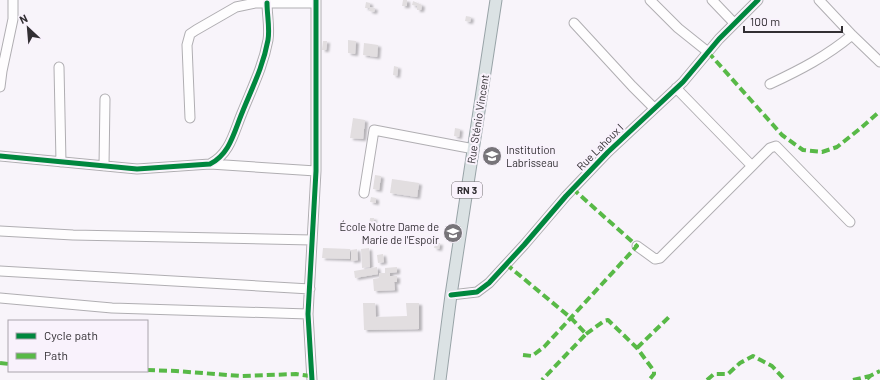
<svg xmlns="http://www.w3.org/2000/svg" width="880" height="380" font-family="Barlow,sans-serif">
  <defs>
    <filter id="shadow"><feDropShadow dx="3" dy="2" stdDeviation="1" flood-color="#0004"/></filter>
  </defs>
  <rect width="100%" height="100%" fill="#f8f4fa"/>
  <path fill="#e2dee0" filter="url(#shadow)" d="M403,0H407V6H402Z
    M413,1L422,5L421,10H417V6L412,5Z
    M366,2L370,3V7L375,8L374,12L369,11L370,8H365Z
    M466,16L471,17L470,22L465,21Z
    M348,40L356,41L355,54L348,53Z
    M323,41H327L326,50H322Z
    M364,43L378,45L377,57L363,55Z
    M394,66L398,67L397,76L393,75Z
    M353,118L365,120L363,139L350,138Z
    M455,128L460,129L459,137L454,136Z
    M375,175L381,176L379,190L373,189Z
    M392,179L419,183L417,197L390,193Z
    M371,197L376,198V203L370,202Z
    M370,218H374L373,227H369Z
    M435,243H440L439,249L434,248Z
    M323,248L350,249V259L322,258Z
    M369,248L370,267L362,268L361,249Z
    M357,249L358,260L351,261V250Z
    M383,254L384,262L378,263L377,255Z
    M377,267L378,274L355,278L354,271Z
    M397,267V272L390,273V276H397V282H394L395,290L374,291L373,279L379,278V273H385V268Z
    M363,303H375L376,317L407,316L406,303H419V329L364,330Z"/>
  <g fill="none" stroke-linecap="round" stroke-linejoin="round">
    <g stroke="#b0aeb2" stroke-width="11">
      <path id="minor" d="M650,0L678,28L708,52
        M712,0L734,23
        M819,0L852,35L880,62
        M574,23L632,86L654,108
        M59,67L61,162
        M770,84C800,70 827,56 852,35
        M0,87L2,71L13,19V0
        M676,88L752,166L770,148L776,146L850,222
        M190,118L187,45L190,34L196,30L236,7L255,3H316
        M0,156L137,169L210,164C230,154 234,132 242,113C252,88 263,67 268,40C270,28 267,15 267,3
        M210,164L316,171
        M104,166L105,99
        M364,193L374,130L474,149
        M0,231L73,235L312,240
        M637,246L655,259L660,258L752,166
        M0,271L310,289
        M451,295L477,292L489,283L524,245L566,196L608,152L683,82L719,39L758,0
        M0,298L112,308L308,314
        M312,380L308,314L316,171V0"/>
    </g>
    <g stroke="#98a3a7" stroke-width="13">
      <path id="major" d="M440,380L451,295L496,0"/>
    </g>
    <use href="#minor" stroke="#fefdfe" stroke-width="9"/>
    <use href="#major" stroke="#dbe2e4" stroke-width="11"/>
    <path stroke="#58b947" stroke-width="4" stroke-dasharray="8 4" stroke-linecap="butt" d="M708,52L782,135L803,150L822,152L837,147L862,127L880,111
      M506,264L571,318L586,334L542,380
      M586,334L604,321L608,320L637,348L654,371V374L649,380
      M637,348L669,317
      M523,355L532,356L544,347L637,246L573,189
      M0,363L9,364
      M147,370L176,371L241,376L296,374L311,376
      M867,379L870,376L880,371
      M707,380L714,374H728L740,363L753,356L772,366L785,380
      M853,380L870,376"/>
    <g stroke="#f9f2fc" stroke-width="8">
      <path id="cycleway" d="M0,156L137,169L210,164C230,154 234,132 242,113C252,88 263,67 268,40C270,28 267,15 267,3
        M451,295L477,292L489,283L524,245L566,196L608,152L683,82L719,39L758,0
        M312,380L308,314L316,171V0"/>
    </g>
    <use href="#cycleway" stroke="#00873e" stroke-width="5"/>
  </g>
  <defs>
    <g id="school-disc" transform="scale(1)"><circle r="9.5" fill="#777479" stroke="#f9f2fc"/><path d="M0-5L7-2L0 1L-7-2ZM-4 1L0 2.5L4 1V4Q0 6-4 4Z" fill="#fff"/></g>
  </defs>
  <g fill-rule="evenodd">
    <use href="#school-disc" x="492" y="156"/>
    <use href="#school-disc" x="453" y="233"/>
  </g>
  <g text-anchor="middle" stroke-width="4" stroke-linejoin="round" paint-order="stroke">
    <rect fill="#f9f2fc" stroke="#6e6a6f" stroke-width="1" x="452" y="182" width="30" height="16" rx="3"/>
    <g font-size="10" font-weight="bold" fill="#322f33">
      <text x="467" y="194">RN 3</text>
    </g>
    <g font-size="11" fill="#322f33" stroke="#f9f2fc">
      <text transform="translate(478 119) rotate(-81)" y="4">Rue Sténio Vincent</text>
      <text transform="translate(600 147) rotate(-45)" y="4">Rue Lahoux I</text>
    </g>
    <g font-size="11" fill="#322f33" stroke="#f9f2fc" text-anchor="start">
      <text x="506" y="154">Institution<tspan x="506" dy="13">Labrisseau</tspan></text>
      <text x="439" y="231" text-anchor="end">École Notre Dame de<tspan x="439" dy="13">Marie de l'Espoir</tspan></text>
    </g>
  </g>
  <rect x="8" y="320" width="140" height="52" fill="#f9f2fc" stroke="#a9a4ac"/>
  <rect x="16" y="333" width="20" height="6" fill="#00873e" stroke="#a9a4ac"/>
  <text x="44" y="340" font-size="12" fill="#322f33">Cycle path</text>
  <rect x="16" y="353" width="20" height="6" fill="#58b947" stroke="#a9a4ac"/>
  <text x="44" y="360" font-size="12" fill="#322f33">Path</text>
  <g transform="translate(28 28) rotate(334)" stroke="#f9f2fc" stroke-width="3" paint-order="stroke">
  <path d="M0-3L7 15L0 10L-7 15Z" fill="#322f33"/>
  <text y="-6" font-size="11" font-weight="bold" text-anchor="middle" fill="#322f33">N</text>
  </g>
  <path d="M744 26v6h98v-6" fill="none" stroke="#322f33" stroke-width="2"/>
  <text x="750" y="26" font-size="12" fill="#322f33" stroke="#f9f2fc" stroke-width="3" paint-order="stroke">100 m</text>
</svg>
